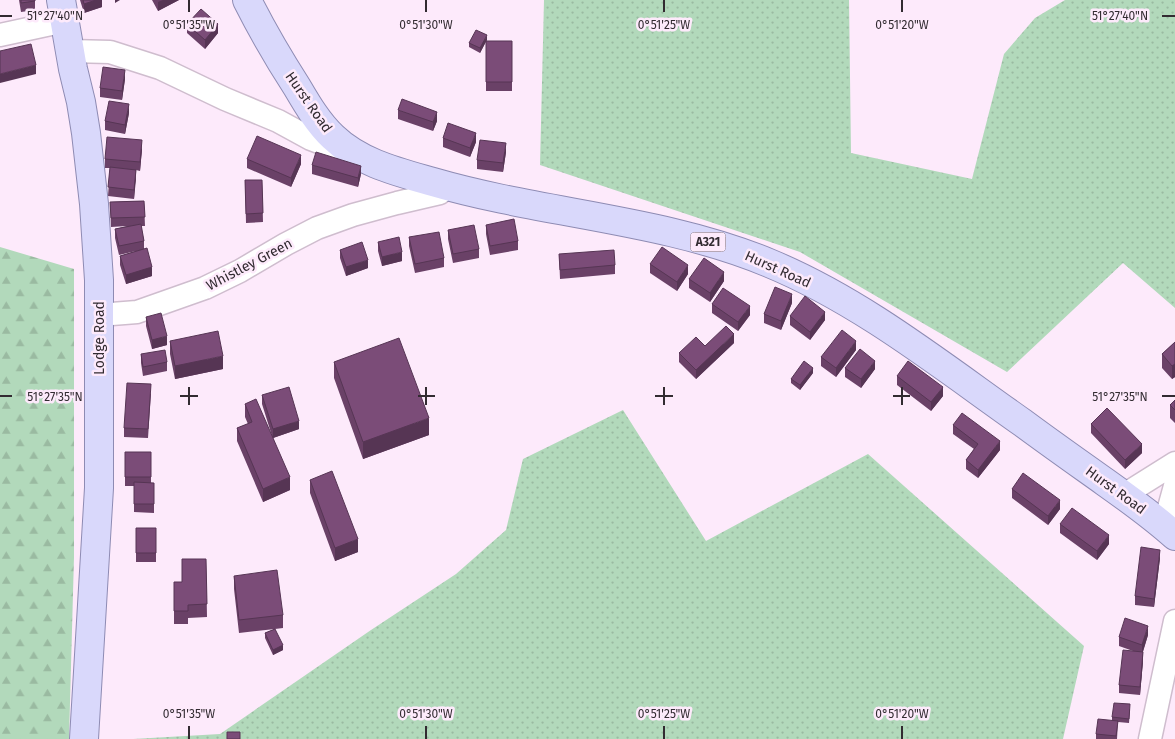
<svg xmlns="http://www.w3.org/2000/svg" width="1175" height="739" font-family="'Fira Sans',sans-serif">
  <defs>
    <pattern id="grass-dots" width="8" height="8" patternUnits="userSpaceOnUse" patternTransform="scale(1.25)"><rect width="8" height="8" fill="#b2d9bb"/><path d="M2 2h.1M6 6h.1" fill="none" stroke="#9abaa1" stroke-width="1.8" stroke-linecap="round"/></pattern>
    <pattern id="forest-firs" width="22" height="20" patternUnits="userSpaceOnUse" patternTransform="scale(1.25)"><rect width="22" height="20" fill="#b2d9bb"/><path d="M5 1l3.5 6h-7zM16 11l3.5 6h-7z" fill="#9abaa1"/></pattern>
  </defs>
  <rect width="100%" height="100%" fill="#fdeafb"/>
  <path fill="url(#grass-dots)" d="M544,0H849L851,153L972,179L1004,54L1035,18L1065,0H1175V308L1123,263L1007,372L800,252L540,165Z
    M623,410L706,541L868,454L1084,646L1063,739H133L220,734L371,630L456,574L506,530L523,459Z"/>
  <path fill="url(#forest-firs)" d="M0,247L74,269V557L69,739H0Z"/>
  <g fill="none" stroke-linecap="round" stroke-linejoin="round">
    <g stroke="#cfbdce" stroke-width="25">
      <path id="minor" d="M0,35L65,21
        M70,51L110,52L160,68L225,99L278,121L311,139L332,147H346
        M99,315L137,312L205,288L240,271L286,244L317,228L353,215L397,203L440,193L447,186
        M1124,495L1175,463
        M1164,526L1175,486
        M1150,739L1175,621"/>
    </g>
    <g stroke="#8e8bb3" stroke-width="30">
      <path id="major" d="M61,0L73,69L81,102L86,133L94,204L99,280V488L84,739
        M247,0C262,30 279,59 297,87C307,104 318,123 333,137C360,163 398,172 433,182C543,214 664,219 769,263C861,301 942,366 1023,423C1050,443 1077,462 1105,482C1129,499 1153,516 1175,536"/>
    </g>
    <use href="#minor" stroke="#fff" stroke-width="22"/>
    <use href="#major" stroke="#d9d8fb" stroke-width="28"/>
  </g>
  <path fill="#6a4167" d="M19,0H35V10L21,12Z
    M80,0H102V7L84,13Z
    M152,0H179L158,11Z
    M187,24L218,33L205,49L187,33Z
    M487,40L486,41H512V91H486V41L480,53L469,47V43Z
    M125,79L122,100L100,97V88Z
    M398,110L437,121L433,131L398,119Z
    M129,113L125,134L105,130V121Z
    M443,138L476,142L470,157L443,147Z
    M142,149L140,171L136,170L134,199L108,196L110,168H105V159Z
    M506,152L503,172L477,169V160Z
    M247,159L301,164L291,187L247,168Z
    M312,165L361,174L358,187L312,174Z
    M245,180H262L263,222L246,223Z
    M144,201L145,226H141L144,241V249L152,276L126,284L120,265V256L136,251L119,255L115,238V229L127,226L111,227L110,202Z
    M486,225L518,241V250L490,255L486,234Z
    M448,230L479,249V258L453,263L448,239Z
    M409,237L444,258V267L415,273L409,246Z
    M378,242L402,261L382,266L378,251Z
    M340,250L368,268L346,276L340,258Z
    M559,254L615,265V274L560,279Z
    M650,264L688,274L677,291L650,273Z
    M689,279L724,281L710,302L689,288Z
    M792,303L781,330L764,323V314Z
    M712,304L750,315L738,331L712,313Z
    M790,316L825,320L810,340L790,325Z
    M146,317L167,345L152,349L146,326Z
    M170,341L223,369L175,379L170,354Z
    M1175,342V377L1172,379L1162,368V354Z
    M734,343L696,379L679,362V353L705,346Z
    M856,350L836,377L821,366V357Z
    M141,354L167,362V371L143,376L141,363Z
    M334,362L429,435L363,459L334,378Z
    M845,368L875,369L861,388L845,377Z
    M813,373L800,390L791,383V379Z
    M897,376L943,396L931,411L897,385Z
    M151,393L148,438L124,437V428Z
    M262,395L299,429L273,438L290,490L263,502L237,441V428L248,424L245,417V404L272,436L262,404Z
    M1175,400V423L1170,418V405Z
    M1091,424L1142,453L1125,469L1091,433Z
    M953,425L1000,450L978,478L966,469V460L974,449L953,434Z
    M125,452H151V483H154V513L134,512V486H125Z
    M310,480L358,552L335,561L310,493Z
    M1012,489L1060,509L1048,525L1012,498Z
    M1060,524L1109,544L1097,560L1060,533Z
    M136,528H156V562H136Z
    M1160,558L1154,607L1135,605V596Z
    M206,559L207,617L188,618V624H174V582H182Z
    M234,576L283,615V628L275,629L283,650L273,655L265,638V633L275,629L239,633L234,589Z
    M1148,635L1143,652V661L1140,695L1119,693V685L1133,651L1119,646V637Z
    M1130,709L1129,723L1118,722L1117,739H1096V734L1112,720V717Z"/>
  <path fill="#563554" d="M96,0H102V7L84,13V4Z
    M115,0H120L115,3Z
    M163,0H179L158,11V2Z
    M218,24V33L205,49V40Z
    M487,35V40L480,53V48Z
    M36,65V74L0,83V74Z
    M125,70V79L122,100V91Z
    M129,104V113L125,134V125Z
    M437,112V121L433,131V122Z
    M476,133V142L470,157V148Z
    M142,140V149L140,171V162Z
    M506,143V152L503,172V163Z
    M301,155V164L291,187V178Z
    M361,166V174L358,187V178Z
    M136,170V179L134,199V190Z
    M402,252V261L382,266V257Z
    M368,260V268L346,276V267Z
    M688,265V274L677,291V282Z
    M152,267V276L126,284V275Z
    M724,272V281L710,302V293Z
    M792,294V303L781,330V321Z
    M750,306V315L738,331V322Z
    M825,312V320L810,340V332Z
    M734,334V343L696,379V370Z
    M167,336V345L152,349V340Z
    M856,341V350L836,377V368Z
    M223,356V369L175,379V366Z
    M875,361V369L861,388V379Z
    M1175,364V377L1172,379V366Z
    M813,368V373L800,390V385Z
    M943,387V396L931,411V402Z
    M429,418V435L363,459V442Z
    M299,421V429L273,438V429Z
    M1000,441V450L978,478V470Z
    M1142,444V453L1125,469V460Z
    M290,477V490L263,502V489Z
    M1060,500V509L1048,525V516Z
    M1109,535V544L1097,560V551Z
    M358,539V552L335,561V548Z
    M1160,550V558L1154,607V599Z
    M1148,626V635L1142,654V645Z
    M283,645V650L273,655V650Z
    M1143,652V661L1140,695V687Z"/>
  <path fill="#7b4c78" stroke="#563554" d="M21,0H35V1L21,3Z
    M83,0H96L84,4Z
    M201,9L218,24L205,40L187,24Z
    M476,30L487,35L480,48L469,43Z
    M486,41H512V82H486Z
    M31,44L36,65L0,74V51Z
    M103,67L125,70L122,91L100,88Z
    M402,99L437,112L433,122L398,110Z
    M109,101L129,104L125,125L105,121Z
    M448,123L476,133L470,148L443,138Z
    M257,136L301,155L291,178L247,159Z
    M107,137L142,140L140,162L105,159Z
    M480,140L506,143L503,163L477,160Z
    M316,152L361,166L358,178L312,165Z
    M110,167L136,170L134,190L108,187Z
    M245,180H262L263,213L246,214Z
    M144,201L145,217L111,218L110,202Z
    M514,219L518,241L490,246L486,225Z
    M141,224L144,241L119,246L115,229Z
    M474,225L479,249L453,254L448,230Z
    M439,232L444,258L415,264L409,237Z
    M399,237L402,252L382,257L378,242Z
    M362,242L368,260L346,267L340,250Z
    M662,247L688,265L677,282L650,264Z
    M147,248L152,267L126,275L120,256Z
    M614,250L615,265L560,270L559,254Z
    M704,258L724,272L710,293L689,279Z
    M775,287L792,294L781,321L764,314Z
    M723,288L750,306L738,322L712,304Z
    M805,296L825,312L810,332L790,316Z
    M161,313L167,336L152,340L146,317Z
    M726,326L734,334L696,370L679,353L696,337L705,346Z
    M842,330L856,341L836,368L821,357Z
    M218,331L223,356L175,366L170,341Z
    M399,338L429,418L363,442L334,362Z
    M1175,342V364L1172,366L1162,354Z
    M860,349L875,361L861,379L845,368Z
    M165,350L167,362L143,367L141,354Z
    M804,361L813,368L800,385L791,379Z
    M908,361L943,387L931,402L897,376Z
    M127,383L151,384L148,429L124,428Z
    M289,387L299,421L273,429L262,395Z
    M256,399L290,477L263,489L237,428L252,422L245,404Z
    M1175,400V410L1170,405Z
    M1107,408L1142,444L1125,460L1091,424Z
    M962,413L1000,441L978,470L966,460L978,444L953,425Z
    M125,452H151V477H125Z
    M332,471L358,539L335,548L310,480Z
    M1023,473L1060,500L1048,516L1012,489Z
    M134,482L154,483V504H134Z
    M1072,508L1109,535L1097,551L1060,524Z
    M136,528H156V553H136Z
    M1141,547L1160,550L1154,599L1135,596Z
    M182,559H206L207,604L188,605V611H174V582H182Z
    M277,570L283,615L239,620L234,576Z
    M1125,618L1148,626L1142,645L1119,637Z
    M275,629L283,645L273,650L265,633Z
    M1123,650L1143,652L1140,687L1119,685Z
    M1114,703L1130,704L1129,719L1112,717Z
    M1098,719L1118,721L1116,736L1096,734Z
    M227,732H240V739H227Z"/>
  <path fill="none" stroke="#322b31" stroke-width="2" d="M189,0V12M426,0V12M664,0V12M902,0V12M0,16H12M1162,16H1175M189,387V405M426,387V405M664,387V405M902,387V405M0,396H12M180,396H198M418,396H435M655,396H673M893,396H910M1162,396H1175M189,726V739M426,726V739M664,726V739M902,726V739"/>
  <g text-anchor="middle" stroke-width="5" stroke-linejoin="round" paint-order="stroke">
    <rect fill="#fdeafb" stroke="#6f646e" stroke-width="1" x="690.5" y="232.5" width="35" height="19" rx="4"/>
    <g font-size="12" font-weight="bold" fill="#322b31">
      <text x="708" y="246">A321</text>
    </g>
    <g font-size="14" fill="#322b31" stroke="#fdeafb">
      <text transform="translate(309 102) rotate(55)" y="5">Hurst Road</text>
      <text transform="translate(249 264) rotate(-28)" y="5">Whistley Green</text>
      <text transform="translate(778 269) rotate(24)" y="5">Hurst Road</text>
      <text transform="translate(99 338) rotate(-90)" y="5">Lodge Road</text>
      <text transform="translate(1116 490) rotate(36)" y="5">Hurst Road</text>
    </g>
  </g>
  <g font-size="12" text-anchor="middle" fill="#322b31" stroke="#fdeafb" stroke-width="5" stroke-linejoin="round" paint-order="stroke">
    <text x="55" y="20">51°27'40"N</text>
    <text x="1120" y="20">51°27'40"N</text>
    <text x="189" y="29">0°51'35"W</text>
    <text x="426" y="29">0°51'30"W</text>
    <text x="664" y="29">0°51'25"W</text>
    <text x="902" y="29">0°51'20"W</text>
    <text x="55" y="401">51°27'35"N</text>
    <text x="1120" y="401">51°27'35"N</text>
    <text x="189" y="718">0°51'35"W</text>
    <text x="426" y="718">0°51'30"W</text>
    <text x="664" y="718">0°51'25"W</text>
    <text x="902" y="718">0°51'20"W</text>
  </g>
</svg>
